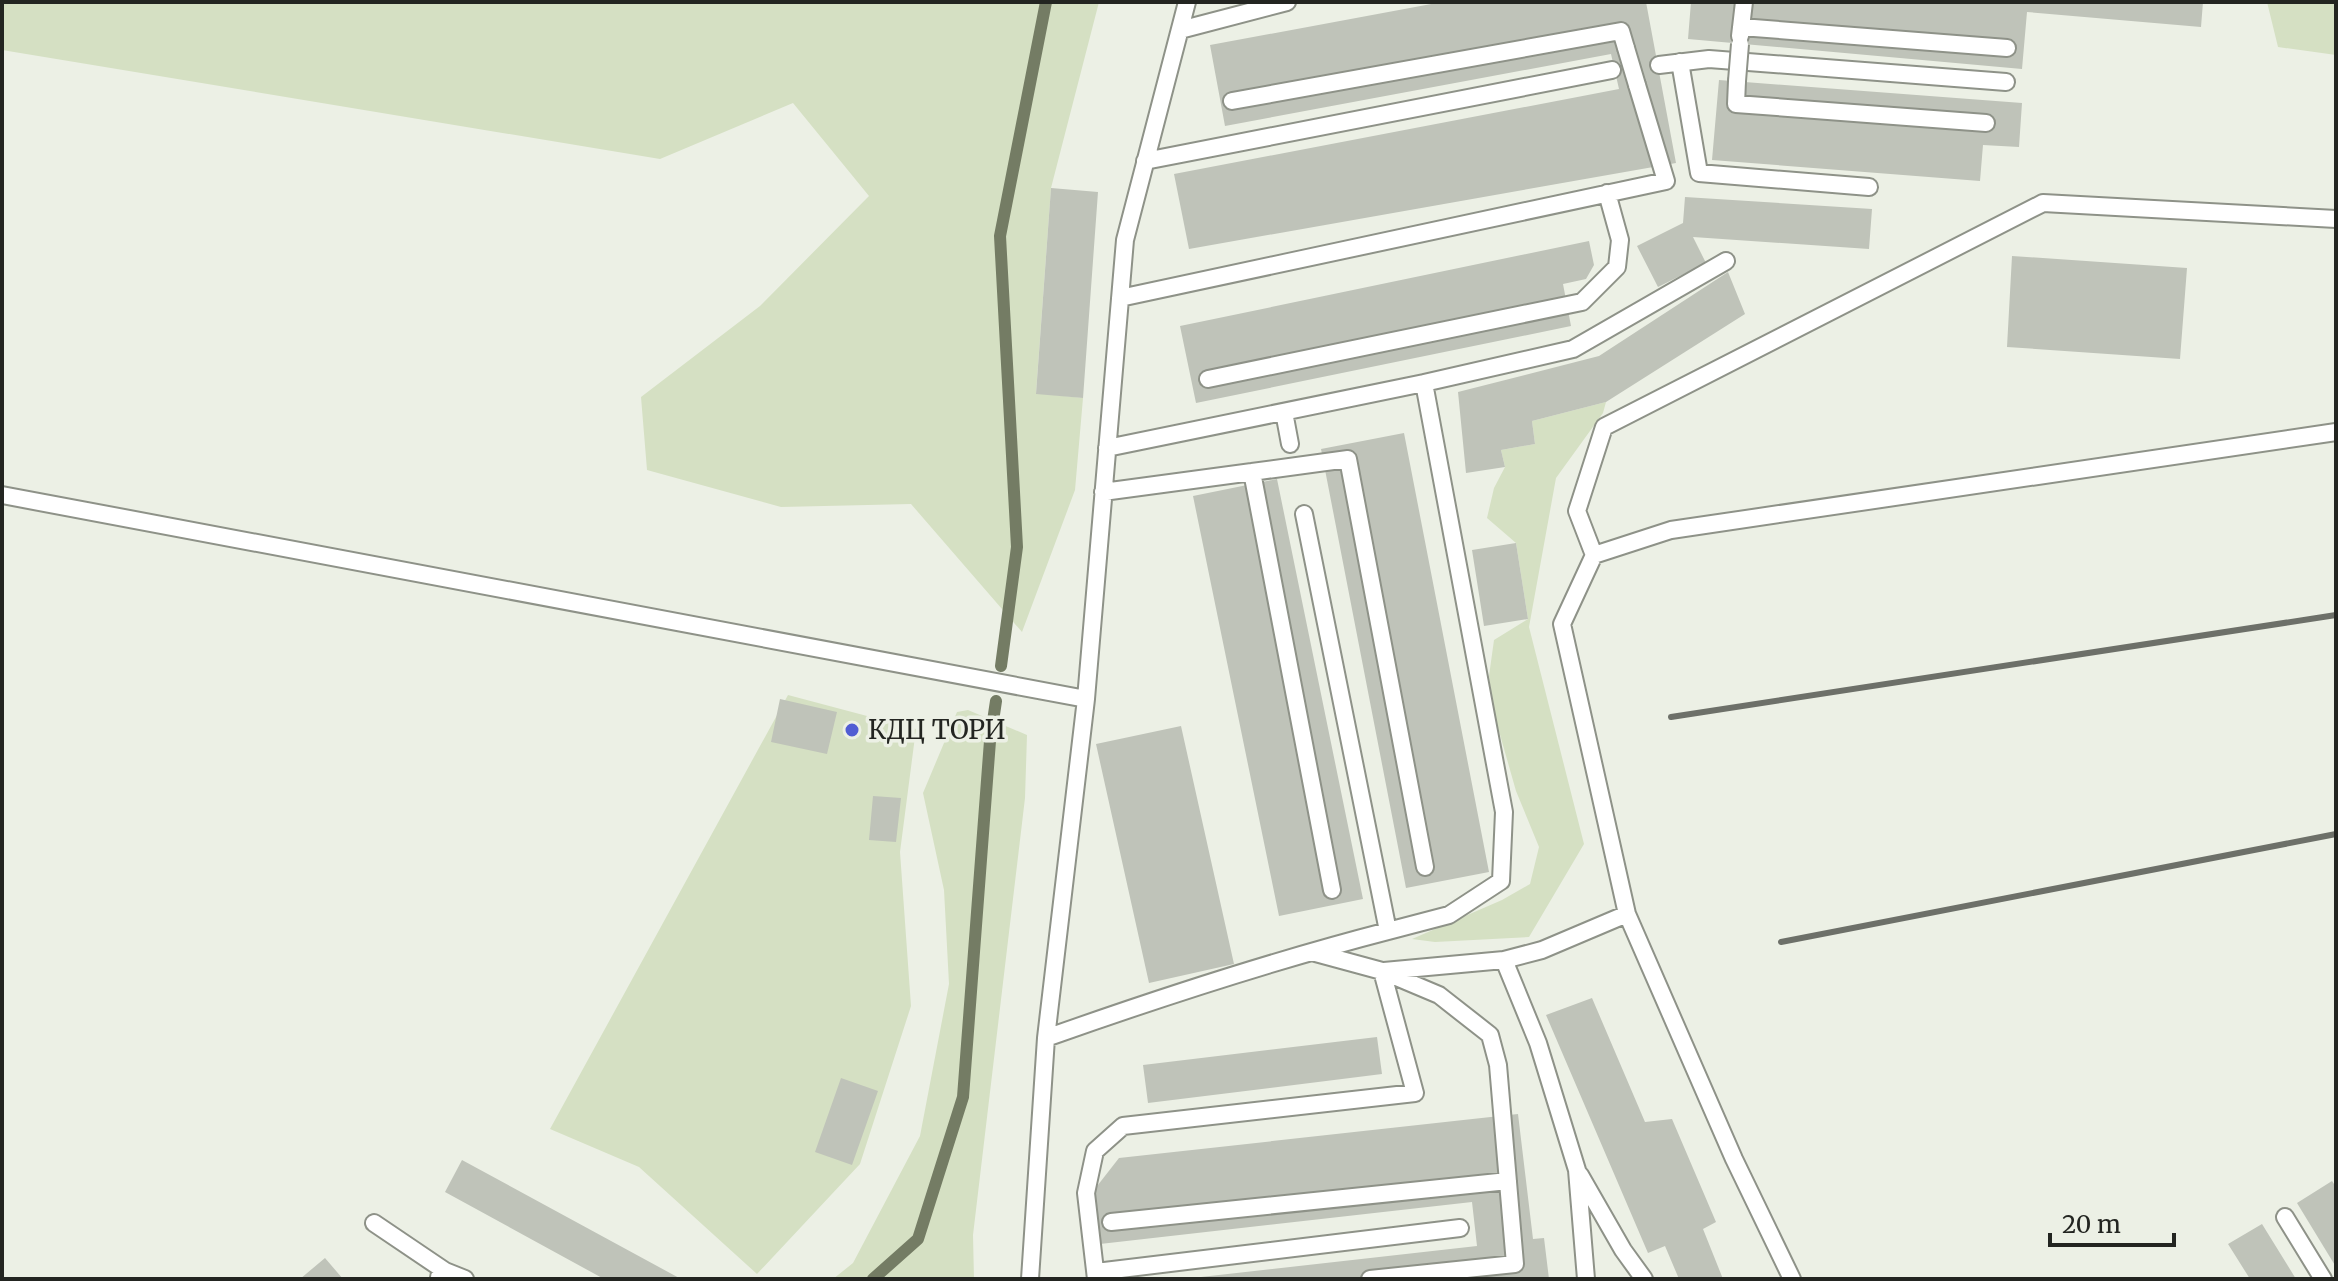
<svg xmlns="http://www.w3.org/2000/svg" width="2338" height="1281" font-family="Merriweather,serif">
  <rect width="100%" height="100%" fill="#ecf0e5"/>
  <path fill="#d5e0c3" d="M2,2H1099L1051,188L1036,393L1083,398L1075,490L1022,632L911,504L781,507L647,470L641,397L760,306L869,196L793,103L660,159L2,50Z
    M2267,2H2336V55L2278,47Z
    M1606,402L1603,413L1556,478L1529,627L1584,844L1529,937L1435,942L1412,939L1502,900L1530,884L1539,847L1516,791L1493,710L1489,676L1494,640L1528,619L1516,543L1487,518L1494,488L1505,467L1501,450L1535,444L1532,421Z
    M788,695L916,729L900,852L911,1006L860,1164L757,1274L639,1167L550,1129Z
    M968,710L1027,735L1025,798L973,1235L974,1279H833L853,1263L920,1136L949,984L944,890L923,793L957,712Z"/>
  <g fill="none" stroke-linecap="round" stroke-linejoin="round">
    <path stroke="#747c64" stroke-width="12" d="M1001,666L1017,547L1000,236L1046,2
      M873,1279L918,1239L963,1097L990,741L996,701"/>
  </g>
  <path fill="#bfc3b9" d="M1442,2H1646L1676,163L1189,249L1174,174L1619,89L1611,54L1225,126L1210,45Z
    M1691,2H2203L2201,27L2027,12L2022,69L1688,39Z
    M1719,80L2022,103L2019,147L1983,145L1980,181L1712,160Z
    M1051,188L1098,192L1083,398L1036,394Z
    M1685,197L1872,209L1869,249L1693,237L1706,263L1658,287L1637,246L1683,223Z
    M1589,241L1594,265L1586,279L1563,284L1571,326L1196,403L1180,326Z
    M2012,256L2187,268L2180,359L2007,347Z
    M1728,272L1745,314L1606,402L1532,421L1535,444L1501,450L1505,467L1466,473L1458,392L1599,356Z
    M1404,433L1489,872L1406,888L1321,449Z
    M1277,479L1363,899L1279,916L1193,496Z
    M1516,543L1528,619L1484,626L1472,550Z
    M780,699L837,712L827,754L771,742Z
    M1181,726L1234,964L1149,983L1096,744Z
    M873,796L901,798L896,842L869,840Z
    M1592,998L1645,1122L1672,1119L1716,1222L1703,1229L1723,1279H1679L1665,1246L1648,1253L1546,1015Z
    M1377,1037L1382,1074L1148,1103L1143,1065Z
    M841,1078L878,1091L852,1165L815,1152Z
    M1518,1114L1533,1239L1544,1238L1549,1279H1201V1277L1477,1246L1472,1202L1100,1244L1094,1190L1119,1158Z
    M462,1160L681,1279H604L445,1192Z
    M2332,1181L2336,1187V1267L2297,1203Z
    M2262,1224L2296,1279H2250L2228,1244Z
    M325,1258L343,1279H300Z"/>
  <g fill="none" stroke-linecap="round" stroke-linejoin="round">
    <g stroke="#8e9288" stroke-width="20">
      <path id="lane" d="M1741,27L2007,48
        M1180,30L1287,2
        M1740,36L1744,2
        M1680,62L1699,173L1869,187
        M1659,65L1709,59L2006,82
        M1737,81L1736,104L1986,123
        M1232,101L1621,31L1626,48
        M1145,161L1612,70
        M1120,298L1666,181L1637,85
        M1208,379L1582,302L1617,267L1620,240L1607,193
        M1424,383L1573,349L1726,261
        M1284,412L1290,444
        M1107,448L1424,383L1504,812L1501,881L1449,915L1388,931
        M1103,492L1252,472
        M2,495L1086,699
        M1594,555L1577,511L1604,427L2043,203L2336,219
        M1332,890L1252,472L1348,459L1425,867
        M1627,914L1734,1159L1792,1279
        M1504,960L1542,950L1627,914L1562,624L1594,555L1671,530L2336,432
        M1384,971L1504,960L1538,1043L1577,1170L1586,1279
        M1046,1038C1159,998 1272,961 1388,931L1304,514
        M1580,1175L1623,1250L1644,1279
        M2285,1217L2323,1279
        M1111,1222L1508,1181
        M374,1223L445,1271
        M1096,1272L1460,1228
        M439,1277L445,1271L465,1279
        M1030,1279L1046,1038L1086,699L1125,240L1187,2
        M1096,1279L1086,1193L1095,1151L1123,1126L1415,1093L1382,971L1312,952
        M1370,1279L1515,1264L1498,1065L1490,1035L1439,995L1382,971"/>
    </g>
    <use href="#lane" stroke="#fff" stroke-width="16"/>
    <path stroke="#6d7069" stroke-width="6" d="M1671,717L2336,615
      M1781,942L2336,834"/>
    <g stroke="#8e9288" stroke-width="20" stroke-linecap="butt">
      <path id="lane-bridge" d="M1626,48L1637,85
        M1737,81L1740,44"/>
    </g>
    <use href="#lane-bridge" stroke="#fff" stroke-width="16"/>
  </g>
  <circle fill="#515dd3" stroke="#ecf0e5" stroke-width="3" cx="852" cy="730" r="8"/>
  <g text-anchor="middle" stroke-width="7" stroke-linejoin="round" paint-order="stroke">
    <g font-size="26" fill="#232521" stroke="#ecf0e5" text-anchor="start">
      <text x="868" y="739">КДЦ ТОРИ</text>
    </g>
  </g>
  <rect width="2338" height="1281" fill="none" stroke="#232521" stroke-width="8"/>
  <path d="M2050 1233v12h124v-12" fill="none" stroke="#232521" stroke-width="4"/>
  <text x="2062" y="1233" font-size="24" fill="#232521" stroke="#ecf0e5" stroke-width="6" paint-order="stroke">20 m</text>
</svg>
